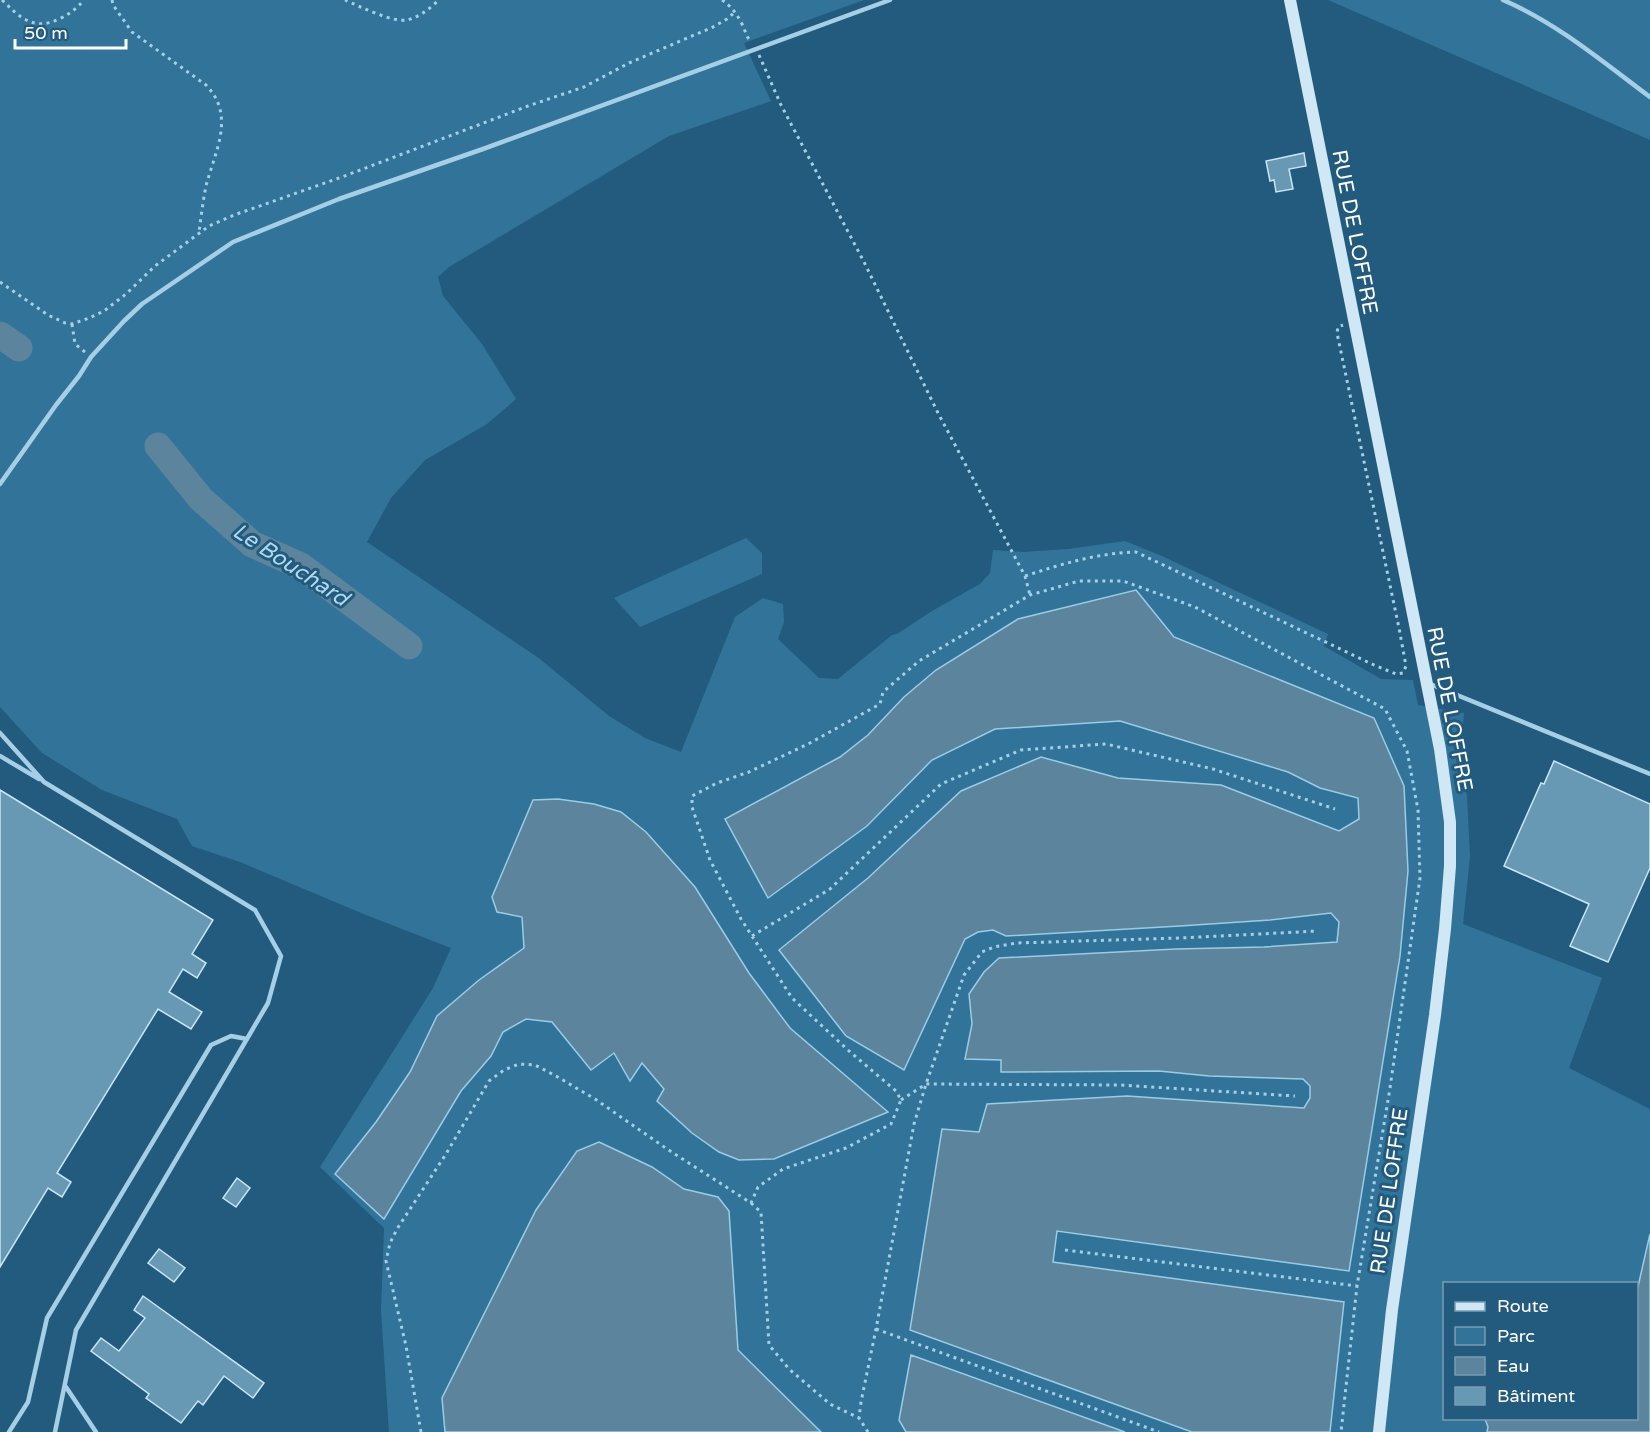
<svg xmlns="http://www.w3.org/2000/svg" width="1650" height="1432" font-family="'Varela Round',sans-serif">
  <rect width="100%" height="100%" fill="#225b7d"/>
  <path fill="#327499" d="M0,0H864L744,43L771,101L669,136L449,267L438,277L443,296L482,344L516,399L487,424L425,460L391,498L367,542L540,659L609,716L645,738L681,752L735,617L763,598L783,604L784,622L778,639L819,678L838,679L892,635L897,634L932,611L980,584L990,573L993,550L1023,552L1068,549L1125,541L1162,556L1328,634L1324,646L1381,679L1413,680L1418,705L1464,713L1460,759L1467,796L1470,857L1463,924L1602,978L1569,1068L1650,1109V1234L1637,1291L1636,1284H1444V1418L1485,1419L1488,1427L1487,1432H389L381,1311L384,1228L320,1167L433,988L451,948L366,915L240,862L192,846L177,819L102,790L42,753L0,707Z
    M1328,0H1650V140Z
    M746,538L762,553V574L640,627L614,598Z"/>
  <path fill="#5c849d" stroke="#9acce7" stroke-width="1.5" d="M1136,590L1174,637L1374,718L1404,786L1408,871L1400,956L1349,1271L1057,1231L1053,1262L1344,1302L1330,1432H1192L910,1330L942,1129L979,1132L987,1104L1127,1096L1304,1108L1310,1098V1086L1303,1079L1209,1076L1159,1071L1001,1072V1060L965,1059L972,1024L969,994L984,972L999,958L1176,949L1264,947L1337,942L1339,922L1331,913L1270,920L1180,926L1006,936L993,930L978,932L965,939L904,1070L846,1036L779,950L868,878L961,791L1041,757L1118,778L1221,785L1339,831L1359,819L1358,798L1320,788L1288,772L1120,721L995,729L932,760L867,826L768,898L725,819L840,757L868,735L904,697L936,670L1018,619Z
    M558,799L594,804L621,812L646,832L695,887L749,973L790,1028L888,1112L774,1159L739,1160L719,1152L692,1133L657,1101L664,1089L642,1063L630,1081L614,1053L591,1070L552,1022L526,1019L503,1032L491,1056L461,1091L384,1219L335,1174L376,1122L410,1072L437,1016L479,980L524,948L522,917L497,912L492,897L533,800Z
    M599,1142L652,1167L684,1189L718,1197L729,1211L738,1350L821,1432H445L442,1398L536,1210L577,1151Z
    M1650,1234V1432H1487L1488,1427L1485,1419L1636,1418L1637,1291Z
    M911,1355L1125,1432H906L899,1420Z"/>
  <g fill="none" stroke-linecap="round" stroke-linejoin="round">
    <path stroke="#5c849d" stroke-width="27" d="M0,335L19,348
      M158,446L201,499L252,544L301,566L409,646"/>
  </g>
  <path fill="#6798b4" stroke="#c9e5f5" stroke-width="1.5" d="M1304,153L1306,166L1289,169L1293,189L1276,192L1274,180L1270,181L1266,161Z
    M1554,761L1650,804V868L1608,962L1570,946L1589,904L1504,866L1541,783L1544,784Z
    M0,790L213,920L192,954L206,963L197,978L183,969L169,992L202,1012L191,1029L158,1009L57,1173L71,1182L62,1197L48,1188L0,1267Z
    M237,1178L250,1188L236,1207L223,1198Z
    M159,1249L185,1268L174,1282L148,1263Z
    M143,1296L264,1383L253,1398L224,1376L203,1405L198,1401L181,1423L146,1398L149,1394L91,1351L101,1338L119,1351L145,1318L134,1310Z"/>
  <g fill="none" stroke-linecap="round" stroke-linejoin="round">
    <path stroke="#a6cfe6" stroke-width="3" stroke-dasharray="3 4.5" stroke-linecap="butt" d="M2,0C20,18 35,32 61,18C71,13 77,8 84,0
      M112,0L113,5L132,32L206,85C236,116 215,151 206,186C203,201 201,217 199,232
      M345,0C359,6 393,23 407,20C420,17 430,8 439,0
      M722,0C731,6 737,14 742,24C745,30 746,36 751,42
      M759,55L781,105L863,260L938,413L1025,576L1030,595
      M0,282L48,315L65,323L72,324L89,318L104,311L126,294L155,266L209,226L234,215L342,177L528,106L584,87L629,63L713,27L727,19L735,12
      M72,324L75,344L85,352
      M1025,576C1062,564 1097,553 1136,552L1374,665L1396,674L1403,673L1406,666L1399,628L1337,333L1338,327L1343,325
      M752,936L830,889L941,784L1021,750L1106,744L1213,769L1335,809
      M901,1100L926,1084L1120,1085L1295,1096
      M751,1203L761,1212L769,1345L789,1369L830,1404L859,1418
      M1065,1250L1357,1286
      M876,1329L1159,1432
      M421,1432L406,1346L386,1261L390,1243L397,1229L446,1154L489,1081L504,1070L519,1064L535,1065L556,1076L595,1099L667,1149L751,1203L758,1187L783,1169L846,1148L891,1124L901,1100L896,1091L849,1051L792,998L741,919L710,860L692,807V796L717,783L749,772L810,743L880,704L883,692L919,661L1030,595L1079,581H1123L1195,607L1385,709L1407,751L1418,810L1420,878L1390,1088L1357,1286L1341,1432
      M868,1432L859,1418L861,1402L876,1329L914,1124L926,1084L964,975L982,952L994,947L1016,943L1180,938L1318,931"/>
    <path stroke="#a6cfe6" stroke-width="4.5" d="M1503,0C1557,23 1603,62 1650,97
      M0,484L56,405L79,376L91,357L124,321L142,304L233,242L339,199L483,149L890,0
      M1430,684L1650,774
      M0,733L44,782L255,910L281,956L268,1003L76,1330L55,1432
      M0,756L39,779
      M66,1387L96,1432
      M9,1432L28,1402L47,1318L211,1045L231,1036L247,1039"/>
    <path stroke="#d0e7f5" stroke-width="12" d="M1290,0L1440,749L1450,822V866L1445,929L1435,1015L1392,1310L1379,1432"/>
  </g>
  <g text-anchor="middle" stroke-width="6" stroke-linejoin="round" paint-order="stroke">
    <g font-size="21" fill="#fff" stroke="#225b7d">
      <text transform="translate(1355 232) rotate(79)" y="7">RUE DE LOFFRE</text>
      <text transform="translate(1450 709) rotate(79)" y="7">RUE DE LOFFRE</text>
      <text transform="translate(1389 1191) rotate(-82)" y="7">RUE DE LOFFRE</text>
    </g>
    <g font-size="22" font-style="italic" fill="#b1d8ee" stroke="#225b7d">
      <text transform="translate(291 564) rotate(33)" y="8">Le Bouchard</text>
    </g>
  </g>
  <rect x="1443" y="1282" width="195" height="138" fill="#225b7d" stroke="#7a9db1" stroke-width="1.5"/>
  <rect x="1455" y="1302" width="30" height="9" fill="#d0e7f5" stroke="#7a9db1" stroke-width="1.5"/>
  <text x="1497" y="1312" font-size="18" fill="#ffffff">Route</text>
  <rect x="1455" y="1327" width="30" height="18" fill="#327499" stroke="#7a9db1" stroke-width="1.5"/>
  <text x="1497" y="1342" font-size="18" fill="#ffffff">Parc</text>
  <rect x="1455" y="1357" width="30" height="18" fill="#5c849d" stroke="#7a9db1" stroke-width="1.5"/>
  <text x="1497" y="1372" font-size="18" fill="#ffffff">Eau</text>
  <rect x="1455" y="1387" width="30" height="18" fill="#6798b4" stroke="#7a9db1" stroke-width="1.5"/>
  <text x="1497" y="1402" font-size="18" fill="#ffffff">Bâtiment</text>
  <path d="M15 39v9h111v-9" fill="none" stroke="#ffffff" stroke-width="3"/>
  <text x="24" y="39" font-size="18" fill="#ffffff" stroke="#225b7d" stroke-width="4.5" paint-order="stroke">50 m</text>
</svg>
